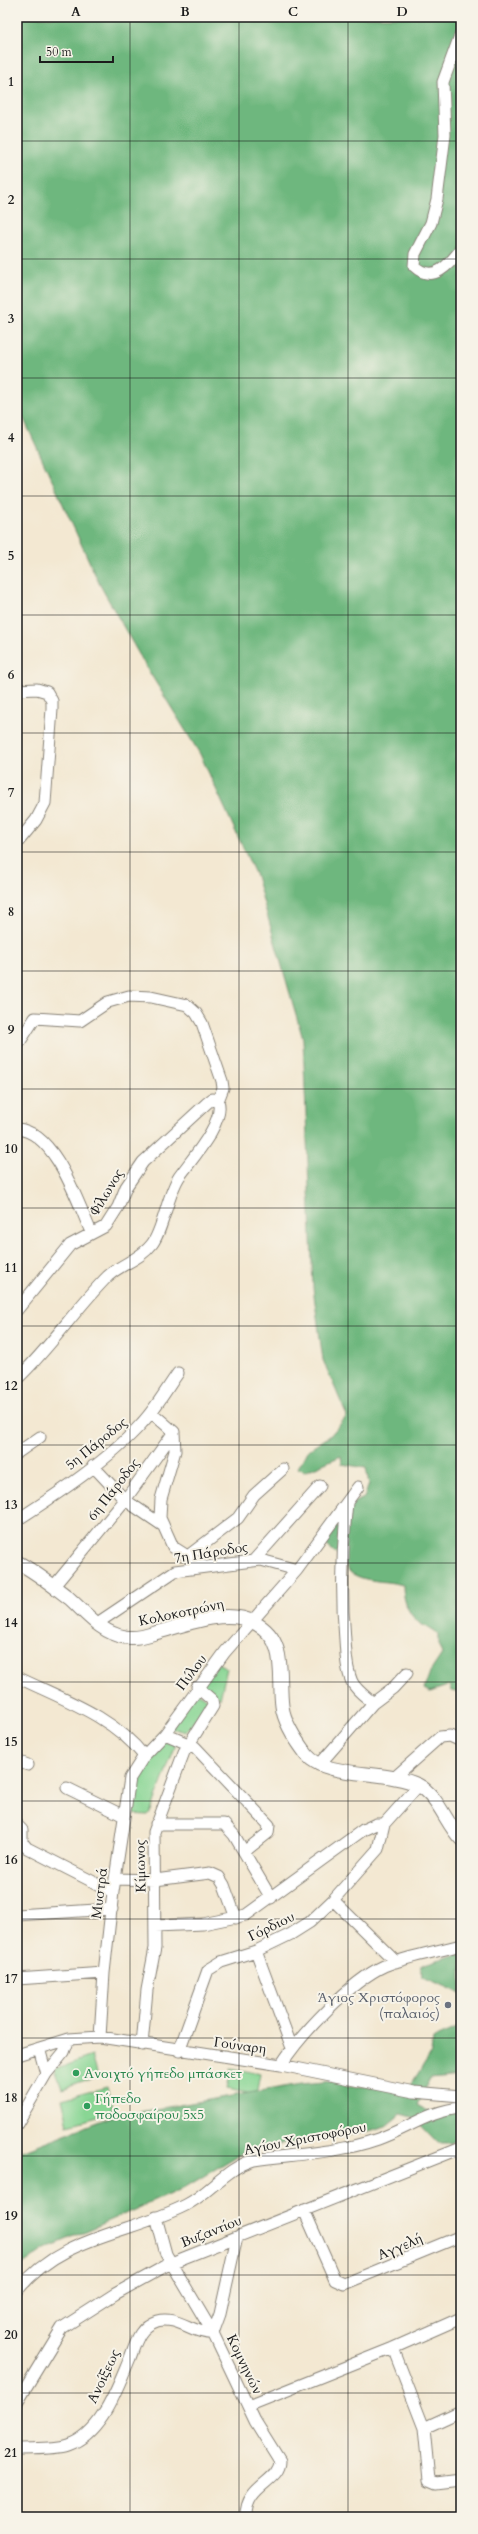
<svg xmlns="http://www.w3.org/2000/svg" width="478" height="2534" font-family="Cardo,serif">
  <rect width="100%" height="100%" fill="#f7f3e8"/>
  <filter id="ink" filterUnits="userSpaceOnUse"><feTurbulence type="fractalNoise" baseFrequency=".025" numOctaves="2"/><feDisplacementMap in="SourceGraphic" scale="8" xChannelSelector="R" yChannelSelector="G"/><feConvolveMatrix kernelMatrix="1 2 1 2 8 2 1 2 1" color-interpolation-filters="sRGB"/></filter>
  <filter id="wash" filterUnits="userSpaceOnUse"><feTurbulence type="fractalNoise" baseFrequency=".012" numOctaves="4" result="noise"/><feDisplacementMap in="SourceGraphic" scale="16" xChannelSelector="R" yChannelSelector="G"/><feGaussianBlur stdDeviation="0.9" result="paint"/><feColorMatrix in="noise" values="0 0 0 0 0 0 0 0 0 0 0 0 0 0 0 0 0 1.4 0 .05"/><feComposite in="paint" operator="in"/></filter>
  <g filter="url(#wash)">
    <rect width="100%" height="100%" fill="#f3e8d2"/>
    <path fill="#89d694" stroke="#527958" d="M217,1663L227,1668L220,1699L201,1684Z
      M195,1690L209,1701L185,1732L171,1728Z
      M165,1741L174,1743L175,1747L151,1811L148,1815L130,1814L136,1779L161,1743Z
      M92,2056L98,2076L62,2088L55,2069Z
      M231,2068L261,2074L257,2095L227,2089Z
      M107,2087L113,2113L68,2125L62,2099Z"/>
    <path fill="#6eb77e" stroke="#456a4d" d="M17,17H461V1693L452,1691L450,1685L430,1692L424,1689L430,1672L442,1654L438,1644V1634C431,1626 425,1628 418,1622C407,1613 403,1598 403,1585C386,1580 367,1583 351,1573C347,1570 346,1563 343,1560C338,1554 332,1550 326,1545L348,1505L364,1498L369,1484L366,1468L342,1464L341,1456L304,1472L298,1468L307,1451L330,1436L347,1416L323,1360L313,1288L303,1039L256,876L200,754L145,665L100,585L17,404Z
      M461,1953V1995C459,1991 427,1979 422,1977L421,1965Z
      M461,2025V2076L430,2079L418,2105L431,2112L461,2107V2138L451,2143H438L413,2117L401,2114L386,2126L368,2131L247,2150L184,2188L45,2249L17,2268V2153L110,2117L301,2084L336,2081L348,2087L374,2086L407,2091L431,2053L433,2039C441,2033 458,2029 461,2025Z"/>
  </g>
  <g filter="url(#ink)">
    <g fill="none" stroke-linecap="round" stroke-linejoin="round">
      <g stroke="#888277" stroke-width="13">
        <path id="minor" d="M461,33L443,82L445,135L437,199L431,223L415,254L414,266C433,284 449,265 461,249
          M17,690L37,689L47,692L52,701V709L45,803L36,820L17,843
          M17,1046L35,1018L80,1021L108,1002L129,996L151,997L187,1005L196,1013L202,1023L222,1081L223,1088L218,1101
          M17,1129C55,1131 78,1203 91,1232
          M17,1310L70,1245L106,1226L118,1207L126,1187L143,1162L207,1103L212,1099L218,1101C226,1121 191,1160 179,1177C167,1196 163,1230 152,1244C141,1259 121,1264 108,1276C75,1309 51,1347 17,1379
          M174,1432L175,1451L161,1499L160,1518L173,1547L203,1566
          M17,1453L40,1437
          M93,1466L125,1500L162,1525
          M347,1503C342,1549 341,1594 345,1640C346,1653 346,1669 352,1682C356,1690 366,1697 373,1703
          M17,1520C59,1493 109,1460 142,1423C156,1408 166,1390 178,1373
          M188,1556L238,1518L254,1495L283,1469
          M254,1560L320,1486
          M54,1586L125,1500L174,1432L151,1412
          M96,1624L175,1571L261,1560L297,1570
          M17,1677C62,1699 113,1716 144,1756
          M165,1734L195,1747L269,1825L268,1833L244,1852L271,1898
          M17,1761L28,1765
          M319,1765L373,1703L393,1688L407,1673
          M395,1777L440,1737L450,1736L461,1741
          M67,1788L124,1816
          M156,1824H224L234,1835L244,1852
          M17,1825L22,1830V1842L27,1848L113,1892
          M115,1879L155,1880L210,1873L219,1877L224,1885L236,1918
          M333,1900L396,1962
          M17,1915L112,1909
          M155,1926L203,1924L246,1915L363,1830L376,1824H384L419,1785
          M256,1951L292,2048
          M17,1979L104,1973
          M100,2037L104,1973L113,1892L130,1778L144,1756L165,1734L225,1652L297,1570L358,1487
          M142,2045L147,1990L155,1948L154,1832L184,1752L213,1706L212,1700L197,1687
          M39,2048L46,2074
          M179,2051L208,1970L221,1962L256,1951L291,1934L310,1922L333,1900L378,1849L384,1824
          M17,2055L69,2039L100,2037L281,2065L414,2092L461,2096
          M281,2065C300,2035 351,1981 384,1966C408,1956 436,1952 461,1945
          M17,2124L46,2074L64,2052L69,2039
          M304,2210L335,2280L344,2284L461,2236
          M156,2217L166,2254L213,2333L255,2421L280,2461C280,2482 245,2485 246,2517
          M17,2291C62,2235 127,2235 186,2205C211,2192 226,2168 254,2160C296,2154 338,2153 378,2139C405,2130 431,2110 461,2108
          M393,2348L424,2428L429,2480L436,2483L461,2480
          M17,2402L62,2328L115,2294L171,2263L461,2148
          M248,2406L393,2348L461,2318
          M424,2428L461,2411
          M17,2449C33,2448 53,2450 68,2445C102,2434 117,2388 130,2358C136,2342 139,2327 157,2321C177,2315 195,2335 213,2333L220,2314L237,2237"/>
      </g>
      <g stroke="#888277" stroke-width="15">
        <path id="tertiary" d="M17,1562C36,1572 52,1585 69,1598C86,1613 101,1633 125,1637C135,1639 146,1636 155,1633C185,1625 226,1607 255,1623C288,1640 278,1676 282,1706C284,1722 297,1742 307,1755C325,1778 389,1770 418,1785C438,1795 446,1824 461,1839"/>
      </g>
      <use href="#minor" stroke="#fff" stroke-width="11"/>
      <use href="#tertiary" stroke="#fff" stroke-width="13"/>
    </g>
  </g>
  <path fill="none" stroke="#1c1c1c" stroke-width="1" stroke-opacity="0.55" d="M130,17V2517M239,17V2517M348,17V2517M17,141H461M17,259H461M17,378H461M17,496H461M17,615H461M17,733H461M17,852H461M17,971H461M17,1089H461M17,1208H461M17,1326H461M17,1445H461M17,1563H461M17,1682H461M17,1801H461M17,1919H461M17,2038H461M17,2156H461M17,2275H461M17,2393H461"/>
  <circle fill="#6b7280" stroke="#f7f3e8" stroke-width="1.5" cx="448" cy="2005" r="4"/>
  <g fill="#2e9e5b" stroke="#f7f3e8" stroke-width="1.5">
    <circle cx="76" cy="2073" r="4"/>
    <circle cx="87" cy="2106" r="4"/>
  </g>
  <g text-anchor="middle" stroke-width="4" stroke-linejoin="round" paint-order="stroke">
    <g font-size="14" fill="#1c1c1c" stroke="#f7f3e8">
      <text transform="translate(106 1192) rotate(-59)" y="5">Φίλωνος</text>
      <text transform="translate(96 1443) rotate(-39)" y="5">5η Πάροδος</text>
      <text transform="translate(113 1489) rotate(-52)" y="5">6η Πάροδος</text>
      <text transform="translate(211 1552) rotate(-9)" y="5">7η Πάροδος</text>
      <text transform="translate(181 1612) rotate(-12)" y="5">Κολοκοτρώνη</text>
      <text transform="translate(191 1672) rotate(-53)" y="5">Πύλου</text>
      <text transform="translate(140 1866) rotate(-91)" y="5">Κίμωνος</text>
      <text transform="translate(99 1893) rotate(-83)" y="5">Μυστρά</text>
      <text transform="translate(271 1926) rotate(-26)" y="5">Γόρδιου</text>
      <text transform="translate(240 2045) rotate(8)" y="5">Γούναρη</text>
      <text transform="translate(305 2138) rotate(-11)" y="5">Αγίου Χριστοφόρου</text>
      <text transform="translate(211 2231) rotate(-22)" y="5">Βυζαντίου</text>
      <text transform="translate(400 2246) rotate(-23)" y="5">Αγγελή</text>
      <text transform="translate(245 2364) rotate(64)" y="5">Κομνηνών</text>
      <text transform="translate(103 2376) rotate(-65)" y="5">Ανοίξεως</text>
    </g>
    <g font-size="14" fill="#5b616d" stroke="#f7f3e8" text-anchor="end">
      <text x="440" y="2002">Άγιος Χριστόφορος<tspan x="440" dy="16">(παλαιός)</tspan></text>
    </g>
    <g font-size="14" fill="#27864d" stroke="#f7f3e8" text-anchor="start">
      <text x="84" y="2078">Ανοιχτό γήπεδο μπάσκετ</text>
      <text x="95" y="2103">Γήπεδο<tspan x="95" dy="16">ποδοσφαίρου 5x5</tspan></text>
    </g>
  </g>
  <rect width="478" height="2534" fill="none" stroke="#f7f3e8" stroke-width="44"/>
  <path d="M40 56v6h73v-6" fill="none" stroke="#1c1c1c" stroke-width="2"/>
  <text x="46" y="56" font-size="12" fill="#1c1c1c" stroke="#f7f3e8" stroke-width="3" paint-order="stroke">50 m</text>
  <rect x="22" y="22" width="434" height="2490" fill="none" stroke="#1c1c1c" stroke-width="1.5"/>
  <g font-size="13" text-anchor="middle" font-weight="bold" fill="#1c1c1c">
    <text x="76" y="16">A</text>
    <text x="185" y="16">B</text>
    <text x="293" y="16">C</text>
    <text x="402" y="16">D</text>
    <text x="11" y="86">1</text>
    <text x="11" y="204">2</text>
    <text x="11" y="323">3</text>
    <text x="11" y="442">4</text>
    <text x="11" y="560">5</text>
    <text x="11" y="679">6</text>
    <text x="11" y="797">7</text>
    <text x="11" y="916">8</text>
    <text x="11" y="1034">9</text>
    <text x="11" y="1153">10</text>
    <text x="11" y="1272">11</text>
    <text x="11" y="1390">12</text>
    <text x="11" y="1509">13</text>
    <text x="11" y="1627">14</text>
    <text x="11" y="1746">15</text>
    <text x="11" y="1864">16</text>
    <text x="11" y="1983">17</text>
    <text x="11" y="2102">18</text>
    <text x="11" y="2220">19</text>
    <text x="11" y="2339">20</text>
    <text x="11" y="2457">21</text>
  </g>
</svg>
